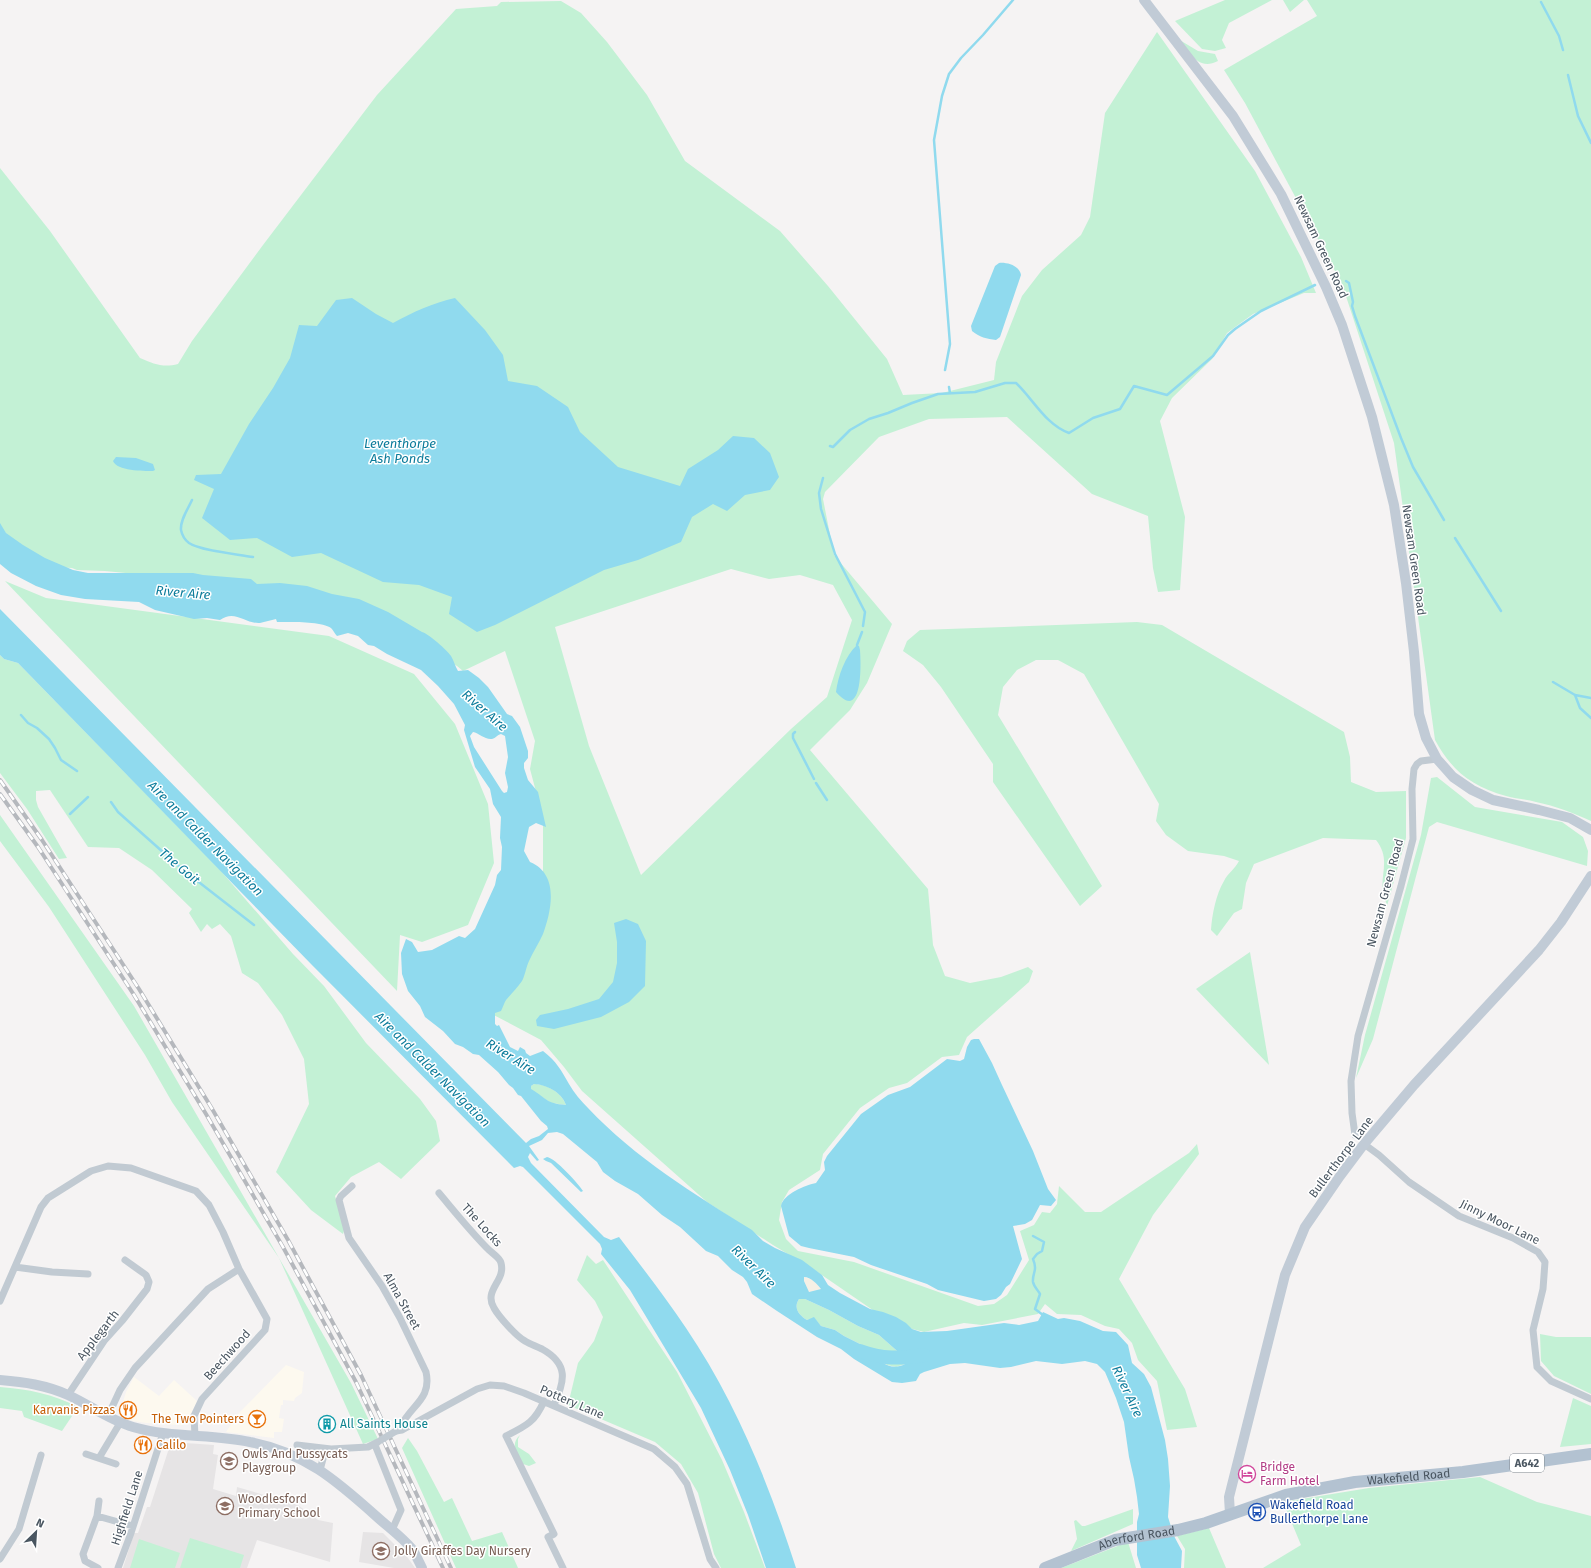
<svg xmlns="http://www.w3.org/2000/svg" width="1591" height="1568" font-family="'Fira Sans',sans-serif">
  <rect width="100%" height="100%" fill="#f5f3f3"/>
  <path fill="#fdf9ef" d="M286,1365L304,1372L302,1393L295,1398L294,1401L283,1400V1405H281L279,1418L284,1419L282,1432H274V1438L226,1432L238,1414Z
    M134,1377L159,1396L174,1380L197,1401L187,1422L183,1425H179L146,1423L133,1421L119,1415L126,1392Z"/>
  <path fill="#e6e4e5" d="M171,1442L214,1445L213,1454L218,1455L213,1489L236,1496L237,1487L298,1505L318,1520L333,1523L330,1562L257,1540L247,1568H123L134,1533H138L147,1507H150Z
    M363,1532L383,1533L408,1558L415,1568H394L359,1562Z"/>
  <path fill="#c3f1d5" fill-rule="evenodd" d="M1225,0H1272L1229,23L1222,40L1226,48L1215,51L1202,49L1175,21Z
    M1283,0H1304L1290,12Z
    M1307,0H1591V821C1573,813 1556,806 1536,802C1527,799 1516,799 1506,796C1471,786 1452,771 1435,740L1394,443L1342,284L1245,103L1224,70L1317,16Z
    M561,1L581,13L607,42L647,95L685,161L780,231L828,286L887,359L903,395L942,393L994,380L996,362L1022,296L1042,270L1081,235L1090,217L1105,113L1157,32L1255,171L1301,257L1316,293H1304L1253,314L1227,333L1212,359L1172,398L1160,421L1185,517L1180,590L1158,592L1153,568L1148,516L1092,494L1007,417L929,419L879,437L825,492L823,499L834,555L892,624L867,683L850,710L810,750L928,889L933,945L945,976L970,983L1001,977L1028,967L1033,971L1029,982L967,1037L959,1055L942,1057L907,1083L889,1088L860,1108L823,1154L820,1170L789,1190L782,1202L779,1220L786,1239L798,1251L854,1262L978,1306L994,1304L1007,1295L1029,1260L1020,1231L1034,1225L1042,1212L1050,1213L1057,1204L1059,1186L1085,1212H1101L1189,1153L1197,1144L1199,1154L1153,1215L1119,1279L1185,1389L1197,1427L1167,1430L1157,1381L1138,1360L1132,1343L1119,1329L1105,1326L1081,1315L1057,1314L1045,1304L1038,1314L982,1325L964,1323L924,1332L893,1324L816,1271L773,1245L707,1202L582,1091L564,1067L541,1040L490,1013L537,913L543,871V818L530,769L535,741L505,651L463,671L457,666L367,608L229,583L105,571L77,570L72,568L53,567L13,541L0,527V168L50,231L140,358C154,364 163,368 178,364L192,341L263,245L377,95L456,9L497,6L501,2ZM731,569L769,579L800,575L833,585L852,620L827,697L791,729L641,875L589,746L555,627Z
    M1178,39L1198,51L1215,54L1218,61C1198,71 1190,53 1178,39Z
    M5,581L46,598L329,636L414,674L455,724L488,804L494,863L468,925L422,942L400,935L397,991Z
    M1137,622L1162,625L1344,732L1350,757L1351,782L1376,792L1406,791V838L1387,906C1386,902 1384,897 1383,893C1380,873 1391,859 1376,840L1323,838L1254,864L1246,883L1242,909L1234,913L1217,936L1211,930C1212,915 1216,894 1224,881C1227,874 1235,869 1239,861L1224,856L1188,851L1166,835L1156,821L1159,804L1084,674L1058,660H1036L1017,670L1003,687L998,715L1102,886L1080,906L993,782V764L941,687L923,665L903,651L907,641L920,630Z
    M0,655L4,659L18,663L220,870L293,954L324,986L366,1043L420,1099L436,1121L440,1141L401,1179L379,1162L351,1177L335,1196L345,1228L343,1234L311,1210L276,1172L309,1104L304,1059L282,1015L258,983L242,973L231,936L220,924L212,929L207,924L201,932L189,913L192,909L152,870L119,848L88,847L50,790L36,791V800L38,807L67,858L59,859L27,809L0,773Z
    M1437,777L1475,807L1562,822L1583,837L1588,851L1587,866L1437,822L1429,827L1373,1039L1356,1078L1365,1035L1421,835L1431,778Z
    M0,815L134,1006L351,1383L378,1439L363,1444L279,1258L172,1102L145,1055L49,907L0,841Z
    M1250,952L1269,1065L1196,989Z
    M534,1084C547,1084 562,1093 566,1105L551,1103L531,1090V1086Z
    M587,1255L596,1264L603,1260L677,1372L722,1460L744,1512L765,1568H721L714,1554L698,1493L681,1464L655,1442L568,1405L578,1363L594,1341L603,1317L595,1301L577,1280Z
    M799,1299H805L829,1310L858,1326L879,1335L904,1357L906,1359L905,1364L896,1367L887,1365L875,1353L870,1351L866,1347L844,1336L835,1330L821,1326L814,1318L807,1320C799,1315 793,1308 799,1299Z
    M1540,1334L1556,1337H1591V1394L1554,1376L1541,1361Z
    M0,1387C28,1389 53,1394 78,1407L62,1431L24,1417L22,1411L0,1408Z
    M1573,1398L1591,1406V1444L1560,1447Z
    M520,1435L518,1439V1447L529,1454L536,1463L529,1466L523,1464C518,1454 509,1445 520,1435Z
    M408,1438L417,1451L444,1502L452,1498L472,1541L502,1532L518,1568H456L402,1448Z
    M1480,1477L1537,1502L1591,1516V1568H1263L1301,1545L1283,1502L1369,1488Z
    M1133,1509V1524L1071,1551L1077,1539L1074,1521L1076,1520L1082,1526H1085Z
    M1209,1528L1226,1568H1184L1185,1549L1177,1536Z
    M190,1538L244,1555L240,1568H180Z
    M139,1539L180,1553L175,1568H130Z
    M1128,1542L1136,1568H1061Z"/>
  <path fill="#f5f0e5" d="M804,1277L813,1280L821,1289L809,1292L804,1281Z"/>
  <path fill="#90daee" fill-rule="evenodd" d="M999,263C1007,262 1020,266 1021,275L1000,337L996,340C987,339 979,337 972,331L971,326L995,266Z
    M352,298L376,314L393,323C413,312 433,303 455,298L485,330L503,355L508,381L537,386L568,407L580,432L618,467L680,486L688,469L718,450L733,436L754,438L770,453L779,477L770,490L745,495L727,511L713,504L692,517L681,542L638,560L604,570L495,625L477,632L449,614L452,597L419,585L383,582L321,553L292,557L257,538L230,540L202,518L214,489L194,480L196,475L221,474L249,424L273,388L290,358L299,325L317,326L336,300Z
    M116,457L136,458L153,464L155,470L153,471C143,471 117,471 113,461Z
    M0,523L6,533L23,545L45,558L73,570L88,573H193L203,575L251,579L257,584L280,583L307,586L332,594L359,599L388,612L422,632C429,634 447,650 451,656C454,661 455,666 458,671L468,670L479,678L488,687L507,714L512,716L520,727L528,751V758L524,763V768L528,780L538,792L546,827L536,823L529,827L524,851L530,862C559,874 552,909 543,934C539,943 533,952 529,961C526,967 525,976 522,981C517,988 511,994 506,1000C504,1003 503,1007 501,1011L495,1013V1024L497,1026L499,1025L510,1047L518,1051L520,1047L525,1050L526,1053L530,1056L543,1051C557,1062 561,1070 569,1084C574,1093 581,1101 588,1108C635,1158 694,1194 752,1230L763,1241L775,1248L802,1260L822,1275L828,1285L840,1293L870,1309L883,1312L896,1317L906,1323L912,1329L921,1332L947,1331L1004,1323L1019,1325L1038,1321L1043,1312L1058,1319L1064,1318L1080,1321L1103,1331L1116,1332L1128,1345L1132,1363L1144,1374L1151,1387L1165,1440L1168,1459L1170,1486L1168,1517L1174,1536L1182,1551L1181,1568H1141L1137,1555V1522L1139,1514L1137,1497L1134,1479L1129,1457L1124,1422L1116,1398L1105,1372L1097,1364L1085,1361L1062,1364L1036,1361L1011,1367L1000,1368L965,1363L950,1364L924,1372L920,1374L916,1381L902,1383L892,1382L854,1359L841,1349L817,1337L777,1311L752,1294L747,1282L743,1277L732,1270L718,1256L706,1251L680,1227L662,1215L638,1194L615,1181L603,1172L597,1162L563,1134L557,1132L548,1133L542,1140L529,1146L539,1160L537,1161L530,1153L528,1157L531,1163L604,1237L611,1240L619,1237C642,1267 665,1297 686,1328C736,1402 769,1484 796,1568H766L748,1515L730,1470L701,1408L630,1290L601,1254L602,1249L600,1244L523,1167L520,1166L514,1168L311,964L18,663L4,659L0,655V609L526,1143L531,1139L539,1136L548,1129L547,1126L541,1121L521,1096L518,1095L513,1088L509,1085L498,1072L479,1055L473,1054L463,1047L455,1044L443,1031L425,1017L420,1006L408,991L402,974L401,953L406,939L412,942L418,952L432,950L459,936L465,938L475,929L495,885L497,875L501,870L502,847L500,838L501,817L493,804L490,789L475,767L464,730L465,725L454,704L438,686L421,670L387,654L374,646L368,645L358,636L348,633L337,636C335,634 333,630 331,628C321,621 289,622 277,622L276,619C271,620 265,622 260,623C245,624 235,609 220,620L207,618L194,619L155,610L139,602L85,599L61,595L36,586L11,573L0,564ZM473,732C479,733 485,740 492,739C496,738 497,735 501,734L505,736L508,757L505,773L508,787L507,792L504,793L502,791L474,747L470,736ZM534,1084C546,1085 561,1091 566,1105C545,1103 548,1099 531,1089V1086ZM804,1277C811,1277 817,1284 821,1289L809,1292L804,1281ZM799,1299H805L829,1310L858,1326L879,1335L904,1357L906,1359L905,1364C893,1371 880,1364 875,1352L870,1351L866,1347L844,1336L835,1330L821,1326L814,1317L807,1320C799,1315 793,1308 799,1299Z
    M857,645L859,646L860,650C861,664 863,723 836,692C838,676 845,656 857,645Z
    M626,919L638,924L646,941L645,986L629,1002L601,1017L554,1029L537,1026L536,1020L540,1015L568,1009L599,999L613,982L617,963V942L614,923Z
    M974,1039H979L992,1063L1002,1085L1033,1151L1048,1189L1056,1200L1051,1206L1040,1205L1032,1220L1025,1224L1013,1226L1022,1259L1010,1284L1006,1287L1001,1295L996,1299L984,1301L938,1290L927,1284L871,1265L854,1257L809,1248L801,1246L789,1236L781,1206C783,1194 806,1185 816,1183L825,1170L824,1162L827,1156L861,1114L888,1095L910,1087L947,1059L960,1061L964,1059L967,1047L971,1040Z
    M547,1157C555,1158 578,1183 583,1191L581,1192L551,1163L546,1161L543,1159Z"/>
  <g fill="none" stroke-linecap="round" stroke-linejoin="round">
    <path stroke="#90daee" stroke-width="2.5" d="M1541,2L1559,36L1563,50
      M1568,75L1578,116L1591,143
      M1346,281L1349,283L1353,302L1352,306L1355,316L1401,438L1413,467L1444,520
      M945,370L950,344L934,140L942,96L949,74L961,58L983,35L1013,0
      M949,387L950,393
      M830,446L833,447L850,430L869,419L888,413L912,403L938,394L975,392L1005,383H1016C1033,399 1046,425 1069,433L1093,418L1120,409L1134,386L1167,395L1213,356L1228,335L1235,329L1261,311L1315,285
      M823,478L819,493L821,509L835,554L865,612L863,626
      M192,500C188,509 180,520 181,530C182,535 185,540 189,543C201,551 237,554 253,557
      M1455,538L1501,611
      M857,645L862,632
      M1553,682L1575,695L1591,698
      M1575,695L1580,708L1591,718
      M21,715L28,723L37,728L49,739L55,748L61,760L77,771
      M795,732L793,734V738L814,779
      M816,783L827,800
      M111,802L118,812L182,869L254,925
      M70,814L88,797
      M1033,1236L1044,1242L1042,1251L1037,1254L1033,1259C1038,1271 1032,1273 1033,1282C1034,1287 1038,1290 1040,1294L1035,1309L1043,1315"/>
    <path stroke="#90daee" stroke-width="14" d="M860,1351C882,1359 900,1359 924,1355"/>
    <path stroke="#c1cad2" stroke-width="7" d="M1355,1135L1352,1113L1351,1081L1358,1036L1401,886L1413,839L1412,789L1414,769L1417,764L1421,761L1437,759
      M1364,1144L1379,1155L1409,1182L1459,1216L1513,1238L1538,1252L1545,1262L1543,1289L1533,1330L1537,1367L1551,1381L1591,1399
      M352,1186L341,1196L339,1200L349,1238L382,1286L400,1318L426,1372C432,1399 411,1405 401,1426L402,1430
      M439,1193C455,1212 471,1232 489,1250C493,1254 500,1258 501,1263C506,1281 483,1290 494,1308C499,1317 517,1337 525,1341C530,1344 536,1346 542,1349C569,1364 565,1381 554,1405
      M15,1267L52,1272L88,1274
      M0,1301L41,1207L48,1198L91,1171L108,1166L131,1168L196,1191L209,1205L223,1232L239,1269L267,1319L265,1330L202,1399L194,1416L195,1436
      M68,1395L104,1341L122,1321L147,1289L149,1282L146,1275L125,1260
      M544,1401C535,1422 526,1426 506,1436L554,1534L548,1537L563,1568
      M108,1416L120,1390L135,1368L208,1289L239,1269
      M396,1431L402,1430L477,1389L490,1385L504,1386L524,1393L654,1449L675,1467L687,1484L710,1559L716,1568
      M297,1445L331,1449
      M375,1445L401,1510L392,1530
      M86,1454L116,1464
      M99,1458L120,1423
      M320,1470L324,1455L331,1449L368,1447L378,1442
      M97,1516L133,1526
      M0,1559L19,1529L41,1455
      M98,1568L85,1561L83,1554L97,1516L99,1501
      M118,1568L131,1533L163,1433"/>
    <path stroke="#c1cbd6" stroke-width="10" d="M1144,0L1233,116L1281,194L1326,287L1342,325L1372,417L1394,505L1406,583L1414,652L1419,714L1426,738L1437,759L1453,777L1472,790L1493,800L1539,810L1570,818L1591,830
      M0,1380C24,1382 46,1385 68,1395C90,1405 109,1420 133,1427C171,1438 212,1434 250,1442C304,1452 337,1481 376,1516C388,1527 402,1537 412,1549C416,1555 419,1562 422,1568
      M1230,1514L1229,1497L1285,1275L1305,1227L1340,1176L1364,1144L1414,1085L1539,950L1561,922L1591,876"/>
    <path stroke="#b3c2d1" stroke-width="12" id="s1" d="M1045,1568L1115,1540L1178,1530L1206,1523L1286,1495L1355,1482L1463,1472L1591,1454"/>
    <g stroke="#b5b8bd" stroke-width="4">
      <path id="rail" d="M0,780L42,840L139,989L211,1107L288,1240L361,1375L451,1568
        M0,794L38,847L134,995L206,1114L283,1247L356,1382L443,1568"/>
    </g>
    <use href="#rail" stroke="#fff" stroke-width="2.5" stroke-dasharray="8" stroke-linecap="butt"/>
    <path stroke="#c1cad2" stroke-width="7" d="M381,1440L396,1431"/>
  </g>
  <defs>
    <g id="restaurant-ring" transform="scale(0.9)"><circle r="9.5" fill="#fff" stroke="#e8710a" stroke-width="1.5"/><path d="M-5-6h1v4h1v-4h1v4h1v-4h1v5L-1.5 .5V6h-2V.5L-5-1ZM5-6V6H3V1.5H1.5Q1.5-4 5-6Z" fill="#e8710a"/></g>
    <g id="bar-ring" transform="scale(0.9)"><circle r="9.5" fill="#fff" stroke="#e8710a" stroke-width="1.5"/><path d="M-6-5H6L.8 .8V4.5H3.5V6h-7V4.5H-.8V.8Z" fill="#e8710a"/></g>
    <g id="building-ring" transform="scale(0.9)"><circle r="9.5" fill="#fff" stroke="#0f9aa8" stroke-width="1.5"/><path d="M-4-6H4V6H1V3H-1V6H-4ZM-2.5-4.3h1.7v1.8h-1.7ZM.8-4.3h1.7v1.8H.8ZM-2.5-1h1.7V.8h-1.7ZM.8-1h1.7V.8H.8Z" fill="#0f9aa8"/></g>
    <g id="school-ring" transform="scale(0.9)"><circle r="9.5" fill="#fff" stroke="#8d6e63" stroke-width="1.5"/><path d="M0-5L7-2L0 1L-7-2ZM-4 1L0 2.5L4 1V4Q0 6-4 4Z" fill="#8d6e63"/></g>
    <g id="hotel-ring" transform="scale(0.9)"><circle r="9.5" fill="#fff" stroke="#d1479c" stroke-width="1.5"/><path d="M-6-4.5h1.5V1H6V5H4.5V3h-9V5H-6ZM-4 0a1.8 1.8 0 1 1 3.6 0ZM.5 0V-2.5h3Q6-2.5 6 0Z" fill="#d1479c"/></g>
    <g id="bus-ring" transform="scale(0.9)"><circle r="9.5" fill="#fff" stroke="#1a4fb4" stroke-width="1.5"/><path d="M-5-6H5V4H4V6H2V4H-2V6H-4V4H-5ZM-3.5-4V0h7V-4ZM-3.5 1.2v1.5H-2V1.2ZM2 1.2v1.5H3.5V1.2Z" fill="#1a4fb4"/></g>
  </defs>
  <g fill-rule="evenodd">
    <use href="#restaurant-ring" x="128" y="1410"/>
    <use href="#bar-ring" x="257" y="1419"/>
    <use href="#building-ring" x="327" y="1424"/>
    <use href="#restaurant-ring" x="143" y="1445"/>
    <use href="#school-ring" x="229" y="1461"/>
    <use href="#hotel-ring" x="1247" y="1474"/>
    <use href="#school-ring" x="225" y="1506"/>
    <use href="#bus-ring" x="1257" y="1512"/>
    <use href="#school-ring" x="381" y="1551"/>
  </g>
  <g text-anchor="middle" stroke-width="3" stroke-linejoin="round" paint-order="stroke">
    <rect fill="#fff" stroke="#808990" stroke-width="1" x="1510" y="1454" width="34" height="18" rx="3"/>
    <g font-size="11" font-weight="bold" fill="#4a5661">
      <text x="1527" y="1467">A642</text>
    </g>
    <g font-size="12" fill="#4a5661" stroke="#fff">
      <text transform="translate(1321 247) rotate(65)" y="4">Newsam Green Road</text>
      <text transform="translate(1414 560) rotate(82)" y="4">Newsam Green Road</text>
      <text transform="translate(1385 893) rotate(-75)" y="4">Newsam Green Road</text>
      <text transform="translate(1341 1157) rotate(-53)" y="4">Bullerthorpe Lane</text>
      <text transform="translate(1500 1222) rotate(26)" y="4">Jinny Moor Lane</text>
      <text transform="translate(482 1225) rotate(48)" y="4">The Locks</text>
      <text transform="translate(402 1301) rotate(61)" y="4">Alma Street</text>
      <text transform="translate(98 1335) rotate(-52)" y="4">Applegarth</text>
      <text transform="translate(227 1355) rotate(-48)" y="4">Beechwood</text>
      <text transform="translate(572 1402) rotate(23)" y="4">Pottery Lane</text>
      <text dy="4" stroke="none"><textPath href="#s1" startOffset="377">Wakefield Road</textPath></text>
      <text transform="translate(127 1508) rotate(-72)" y="4">Highfield Lane</text>
      <text dy="4" stroke="none"><textPath href="#s1" startOffset="97">Aberford Road</textPath></text>
    </g>
    <g font-size="12" fill="#c56008" stroke="#fff" text-anchor="end">
      <text x="115" y="1414">Karvanis Pizzas</text>
      <text x="244" y="1423">The Two Pointers</text>
      <text x="156" y="1449" text-anchor="start">Calilo</text>
    </g>
    <g font-size="12" fill="#0d838f" stroke="#fff" text-anchor="start">
      <text x="340" y="1428">All Saints House</text>
    </g>
    <g font-size="12" fill="#785e54" stroke="#fff" text-anchor="start">
      <text x="242" y="1458">Owls And Pussycats<tspan x="242" dy="14">Playgroup</tspan></text>
      <text x="238" y="1503">Woodlesford<tspan x="238" dy="14">Primary School</tspan></text>
      <text x="394" y="1555">Jolly Giraffes Day Nursery</text>
    </g>
    <g font-size="12" fill="#b23c85" stroke="#fff" text-anchor="start">
      <text x="1260" y="1471">Bridge<tspan x="1260" dy="14">Farm Hotel</tspan></text>
    </g>
    <g font-size="12" fill="#164399" stroke="#fff" text-anchor="start">
      <text x="1270" y="1509">Wakefield Road<tspan x="1270" dy="14">Bullerthorpe Lane</tspan></text>
    </g>
    <g font-size="13" font-style="italic" fill="#0c7c9b" stroke="#fff">
      <text x="400" y="448">Leventhorpe<tspan x="400" dy="15">Ash Ponds</tspan></text>
      <text transform="translate(183 592) rotate(5)" y="5">River Aire</text>
      <text transform="translate(485 710) rotate(41)" y="5">River Aire</text>
      <text transform="translate(206 838) rotate(45)" y="5">Aire and Calder Navigation</text>
      <text transform="translate(180 866) rotate(40)" y="5">The Goit</text>
      <text transform="translate(511 1056) rotate(32)" y="5">River Aire</text>
      <text transform="translate(433 1069) rotate(45)" y="5">Aire and Calder Navigation</text>
      <text transform="translate(754 1266) rotate(44)" y="5">River Aire</text>
      <text transform="translate(1128 1391) rotate(65)" y="5">River Aire</text>
    </g>
  </g>
  <g transform="translate(36 1532) rotate(25)" stroke="#ffffff" stroke-width="3" paint-order="stroke">
  <path d="M0-3L7 15L0 10L-7 15Z" fill="#4a5661"/>
  <text y="-6" font-size="11" font-weight="bold" text-anchor="middle" fill="#4a5661">N</text>
  </g>
</svg>
